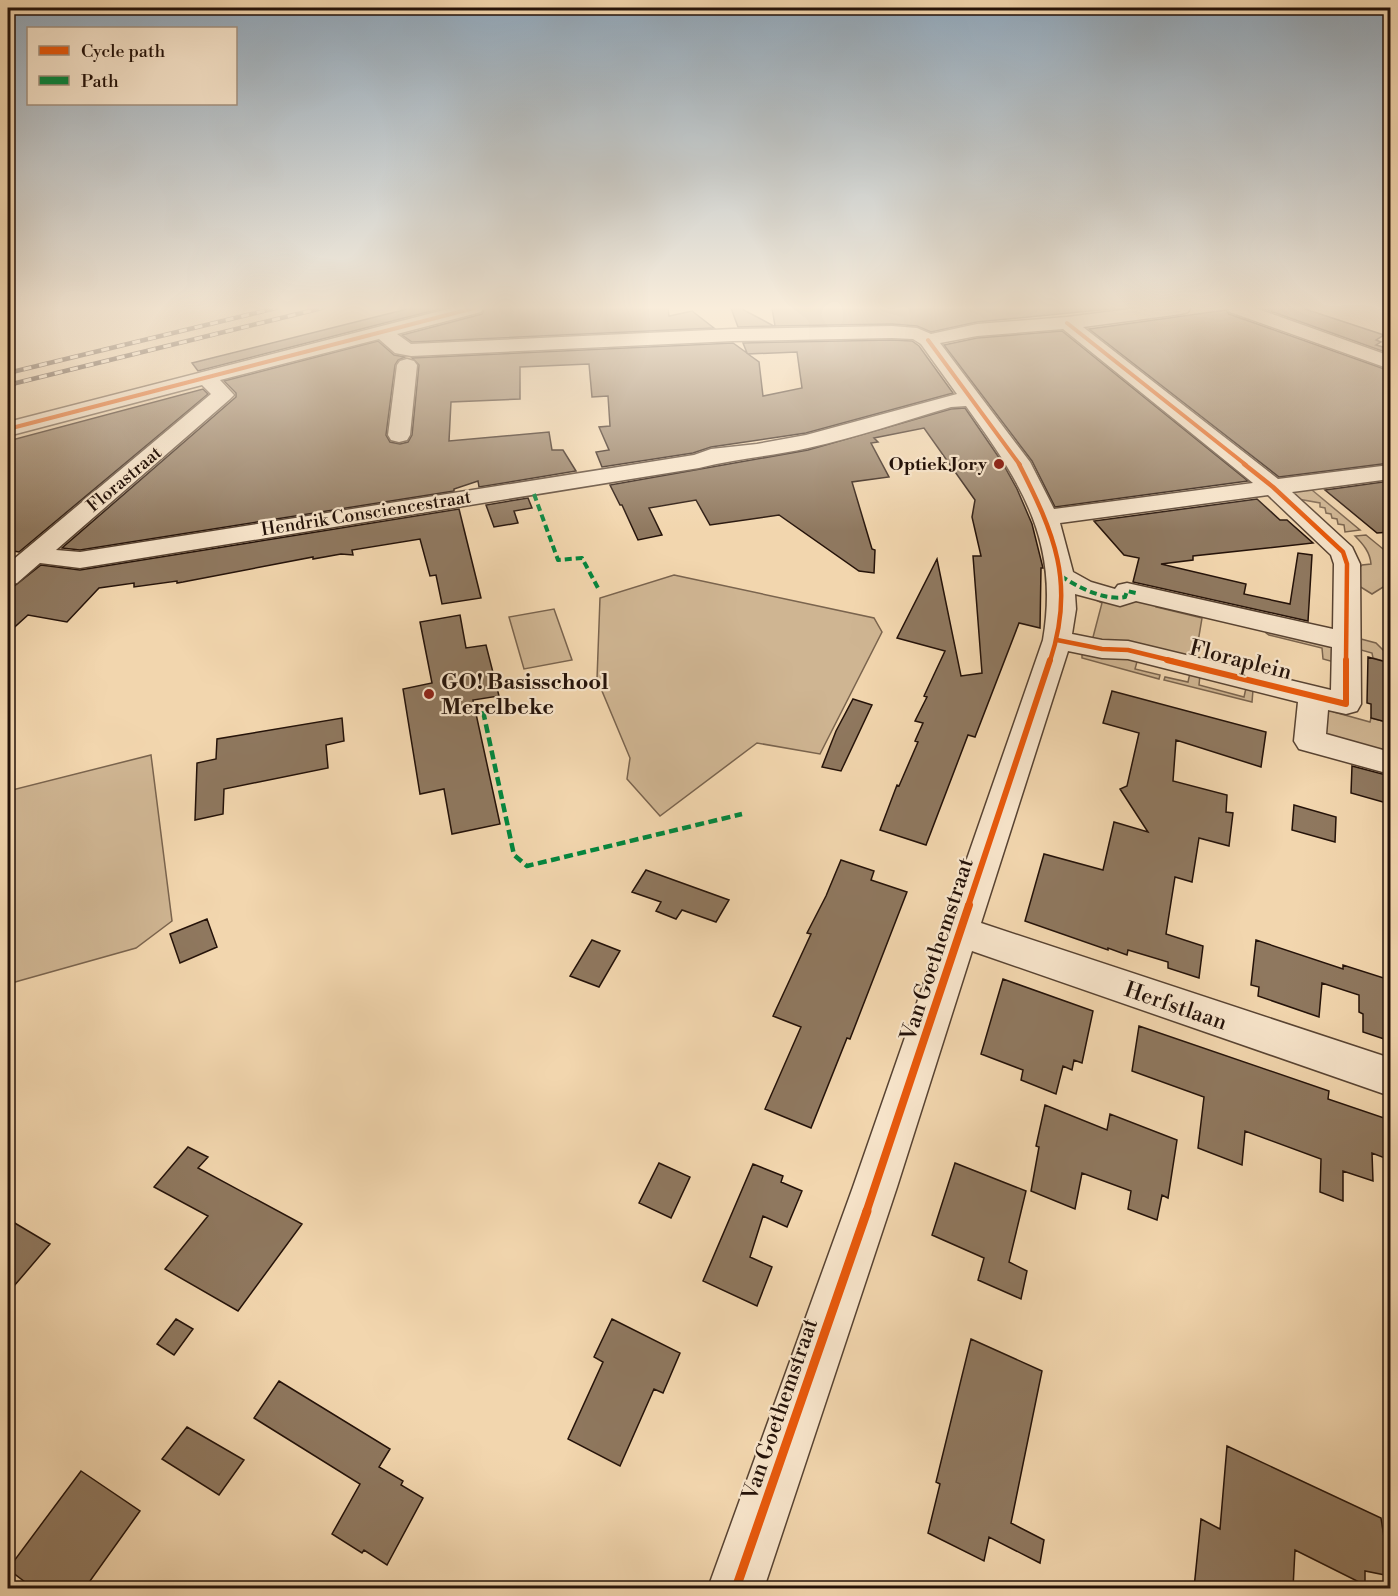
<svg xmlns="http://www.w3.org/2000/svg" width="1398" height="1596" font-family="'Libre Bodoni',serif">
  <rect width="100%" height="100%" fill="#f2d6ae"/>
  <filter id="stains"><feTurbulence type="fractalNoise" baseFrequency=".00333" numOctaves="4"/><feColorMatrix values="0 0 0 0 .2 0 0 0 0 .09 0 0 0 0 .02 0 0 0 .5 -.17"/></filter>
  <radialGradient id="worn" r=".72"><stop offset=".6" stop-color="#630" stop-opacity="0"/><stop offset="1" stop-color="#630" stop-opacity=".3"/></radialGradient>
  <path fill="#cfb592" stroke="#7a644e" stroke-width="1.5" d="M1306,485L1360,530L1345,532L1344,525L1338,524L1337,519L1332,518L1331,514L1326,513L1325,508L1320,507V503L1298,499L1290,491Z
    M1366,535L1388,553V584L1372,594L1359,586V568L1362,565L1371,564C1370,552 1363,544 1355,536Z
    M674,575L874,618L882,632L820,754L757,743L660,816L627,779L630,758L597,679L600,598Z
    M1130,593L1157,600L1156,607L1202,618L1195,660L1092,641L1102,603L1090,597Z
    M554,609L572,660L524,669L509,617Z
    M1267,628L1332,643L1334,662L1323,659L1322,648L1269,635L1266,633Z
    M1361,639L1376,643L1390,657V663L1373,658L1372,653L1361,650Z
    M1087,652L1116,659L1129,656L1138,658L1135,669L1160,675L1159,679L1082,658V654Z
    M1190,673L1200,675L1199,685L1244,697L1246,688L1253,690L1252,702L1164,680L1165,677L1188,682Z
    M1325,706L1334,712L1370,722L1371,718L1390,723V753L1325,736Z
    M151,755L172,921L136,948L8,984V791Z"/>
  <path fill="#8f785f" stroke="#241209" stroke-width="1.5" fill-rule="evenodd" d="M411,308H443L198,371L192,363Z
    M485,308H668L669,316L692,311L714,328L412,342L402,335L482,314Z
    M731,308H740L774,326L738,327Z
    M772,308H1120L977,322L931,332L917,326L892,324L775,326Z
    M1262,308H1302L1384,335L1376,340L1381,342L1376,345L1390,349L1385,352Z
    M1226,310L1229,314L1390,371V463L1279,477L1089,329Z
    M1062,331L1248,481L1055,507L1032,461L944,345L977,338Z
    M892,340L912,341L919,346L953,393L806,433L711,447L693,453L602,467L596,452L609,450L599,427L610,426L608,396L592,397L589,364L520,367V399L451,402L449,441L549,432L552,450H563L576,471L479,487L478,481L454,489V491L80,550L62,548L236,397V393L224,381L378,341L394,355L405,357L398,360L395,365L386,435L390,442L400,444L408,442L412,435L419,365L412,358L733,343L747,353L743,343ZM797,352L802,388L763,396L759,362L748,354Z
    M203,389L208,394L19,552L8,550V441Z
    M965,408L1002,462L1017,489L1032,524L1043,568H1041L1040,628L1019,623L975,737L968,735L926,845L880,830L897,785L899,786L918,742L915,741L923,723L915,721L927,697L924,696L945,651L897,638L937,559L961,676L982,673L973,556H981L972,517L975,500L924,428L874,438L878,442L871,443L889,477L852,482L872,549L875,550L874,573L859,571L779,515L710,525L696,500L649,508L662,535L638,540L622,505H620L610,485L808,450L951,409Z
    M1390,481V532L1377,533L1325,490Z
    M528,498L532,508L514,511L518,523L494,527L486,505Z
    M1257,499L1280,520H1287L1313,543L1193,556V560L1161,564L1246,584L1244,594L1290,604L1298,553L1312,555L1308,621L1133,582L1139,558L1124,555L1094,521Z
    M459,509L481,598L442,604L436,575L430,576L420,539L352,550L353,555L341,554L313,559V557L183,582L177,583V581L134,587V583L99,588L67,622L28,615L8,633V591L41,565L80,570Z
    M460,615L466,648L486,645L499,696L473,700L500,824L452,834L444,789L420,794L403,689L432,683L420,622Z
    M1368,657L1390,663V723L1371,718V704L1367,703Z
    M1112,691L1266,732L1261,767L1176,740L1173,781L1227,795L1226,812L1233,813L1229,846L1199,838L1192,882L1175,877L1166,934L1203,946L1199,978L1168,968V962L1128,950L1127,955L1108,948V950L1025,921L1044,854L1103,870L1114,822L1148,832L1120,789L1127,786L1139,733L1103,723Z
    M853,699L872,705L841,771L822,767L836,731Z
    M342,718L344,741L326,745L328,768L224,789L223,814L195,820L197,763L216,759L217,739Z
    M1352,766L1390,776V804L1351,793Z
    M1294,805L1336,817L1335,842L1292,830Z
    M841,860L874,871L871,880L907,892L850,1039L847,1038L811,1128L765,1109L801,1027L773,1016L811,934L807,933L826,896Z
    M646,870L729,900L716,922L682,910L676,919L656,911L661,902L632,892Z
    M207,919L217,947L180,963L170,934Z
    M592,940L620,951L599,987L570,976Z
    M1256,940L1343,969V965L1390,980V1041L1363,1032V1014L1359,1012V995L1322,983L1319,1017L1258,996L1259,987L1251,985Z
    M1003,979L1093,1011L1082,1063L1074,1060L1072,1070L1063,1066L1056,1094L1021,1080L1023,1070L981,1054Z
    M1139,1026L1329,1091L1328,1099L1390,1120V1160L1372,1153L1373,1181L1343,1171V1201L1320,1192L1321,1159L1245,1131L1242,1165L1198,1148L1204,1097L1132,1071Z
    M1045,1105L1107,1130L1110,1114L1177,1140L1168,1198L1162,1195L1157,1220L1128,1209L1131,1191L1082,1173L1075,1209L1031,1191L1039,1147L1036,1146Z
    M188,1147L208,1157L198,1168L302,1224L238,1311L165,1269L208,1216L154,1187Z
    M659,1163L690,1177L671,1218L639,1203Z
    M955,1163L1026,1191L1009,1262L1027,1271L1021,1299L978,1280L984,1258L932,1235Z
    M753,1164L783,1176L781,1182L802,1191L787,1227L763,1216L750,1257L772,1267L757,1306L703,1281Z
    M8,1219L50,1244L8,1293Z
    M176,1319L193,1329L174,1355L157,1344Z
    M612,1319L680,1353L663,1393L654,1389L620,1466L568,1439L603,1362L594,1357Z
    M971,1339L1042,1371L1011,1523L1044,1540L1040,1563L989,1537L984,1561L928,1533L940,1484L936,1482Z
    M279,1381L390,1449L379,1467L403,1481L401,1485L423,1498L387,1565L364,1550L362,1553L332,1534L360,1484L254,1418Z
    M187,1427L244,1460L219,1495L162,1459Z
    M1227,1446L1381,1518L1390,1576L1365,1571V1585L1295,1550L1293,1588H1194L1201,1519L1220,1529Z
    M81,1471L140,1511L85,1588H33L8,1569Z"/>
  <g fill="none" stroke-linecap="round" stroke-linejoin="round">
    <g stroke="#584332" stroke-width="3">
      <path id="minor" d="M452,308H483L481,312L397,334L411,344L733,329L892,326L917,328L931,334L977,324L1067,317L1138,308H1190L1188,312L1181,314L1083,327L1278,479L1390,465V479L1292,492L1352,547L1360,564L1361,704L1357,711L1346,714L1328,710L1326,734L1390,752V774L1299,749L1294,741L1298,702L1128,659L1102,658L1068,651L981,923L1390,1058V1096L972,951L897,1187L764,1588H708L853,1187L1043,640C1060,541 1021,483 966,406L951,407C904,421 857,437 808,448C772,456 735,459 699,468L80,568L40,563L17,583L8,585V564L211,394L202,385L8,436V422ZM1063,329L1253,483L1054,509L1030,462L940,343L977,336ZM892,338L913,339L921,344L957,394L806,435L757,444L711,449L694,455L80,552L56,550L230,399L234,395L220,380L379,339L395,353L411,356L733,341ZM1268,495L1331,555L1334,564L1333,629L1127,583L1118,585L1115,589L1091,582L1073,572L1060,523ZM1075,594L1120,606L1136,601L1332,647L1331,690L1128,641L1102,640L1072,634L1076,609Z
        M1228,308H1255L1390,356V369L1230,312Z
        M407,359L414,361L417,365L410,435L407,440L399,442L391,440L388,435L397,365L400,361Z"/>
    </g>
    <use href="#minor" fill="#f7e4ca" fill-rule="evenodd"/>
    <g stroke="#241209" stroke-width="4.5">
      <path id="rail" d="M8,373L276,308
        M8,385L322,308"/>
    </g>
    <use href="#rail" stroke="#f7e4ca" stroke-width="3" stroke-dasharray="8" stroke-linecap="butt"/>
    <path stroke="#00873e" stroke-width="4" stroke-dasharray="7 4" stroke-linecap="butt" d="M534,494L558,560L582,558L598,588
      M1061,576C1077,587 1105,601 1125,597L1127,591L1136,593"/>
    <path stroke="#00873e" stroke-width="4.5" stroke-dasharray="9 4.5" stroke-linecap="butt" d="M483,711L514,855L527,866L742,814"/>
    <g stroke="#f7e4ca" stroke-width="6">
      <path id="cycleway-far4" d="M1067,323L1246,465
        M928,340L1020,465
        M8,429L474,308"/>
    </g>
    <g stroke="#f7e4ca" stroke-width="8">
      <path id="cycleway-far3" d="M1019,464C1054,533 1076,583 1050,661
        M1244,464L1273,487L1343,552L1347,564L1346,661
        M1057,640L1102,649L1128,650L1173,661"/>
    </g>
    <g stroke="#f7e4ca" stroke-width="10">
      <path id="cycleway-far2" d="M1167,660L1346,704V660
        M968,906L1050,660"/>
    </g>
    <g stroke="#f7e4ca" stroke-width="11">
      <path id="cycleway-far1" d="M866,1213L969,905"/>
    </g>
    <g stroke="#f7e4ca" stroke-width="13">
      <path id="cycleway" d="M736,1588L867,1211"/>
    </g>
    <use href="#cycleway-far4" stroke="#e8590c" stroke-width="4"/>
    <use href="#cycleway-far3" stroke="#e8590c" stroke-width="4.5"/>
    <use href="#cycleway-far2" stroke="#e8590c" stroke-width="6"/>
    <use href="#cycleway-far1" stroke="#e8590c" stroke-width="8"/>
    <use href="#cycleway" stroke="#e8590c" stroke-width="9"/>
  </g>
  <linearGradient id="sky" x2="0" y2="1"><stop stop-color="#90a7ba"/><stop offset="0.58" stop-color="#f9eddb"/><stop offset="1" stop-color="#f9eddb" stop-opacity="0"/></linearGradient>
  <rect width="1398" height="531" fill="url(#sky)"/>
  <g fill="#8f2418" stroke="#f7e4ca" stroke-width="2">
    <circle cx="999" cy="464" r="6"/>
    <circle cx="429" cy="694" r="6"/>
  </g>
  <g text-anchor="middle" stroke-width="4.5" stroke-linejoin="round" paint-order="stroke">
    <g font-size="18" font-weight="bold" fill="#241209" stroke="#f7e4ca" text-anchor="end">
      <text x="987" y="470">Optiek Jory</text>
    </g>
    <g font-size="18" fill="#241209" stroke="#f7e4ca">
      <text transform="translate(124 479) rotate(-40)" y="6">Florastraat</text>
      <text transform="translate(366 513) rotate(-9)" y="6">Hendrik Consciencestraat</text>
    </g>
    <g font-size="22" fill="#241209" stroke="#f7e4ca">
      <text transform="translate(1241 659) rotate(14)" y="8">Floraplein</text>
      <text transform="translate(936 949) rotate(-72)" y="8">Van Goethemstraat</text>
      <text transform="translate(1176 1005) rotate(19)" y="8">Herfstlaan</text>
      <text transform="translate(779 1409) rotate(-71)" y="8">Van Goethemstraat</text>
    </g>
    <g font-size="22" font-weight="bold" fill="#241209" stroke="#f7e4ca" text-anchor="start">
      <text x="441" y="689">GO! Basisschool<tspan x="441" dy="25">Merelbeke</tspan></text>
    </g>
  </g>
  <rect width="1398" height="1596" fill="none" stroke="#f2d6ae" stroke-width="30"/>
  <rect x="9" y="9" width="1380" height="1578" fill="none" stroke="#241209" stroke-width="3"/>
  <rect x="15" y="15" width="1368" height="1566" fill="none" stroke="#241209" stroke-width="1.5"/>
  <rect x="27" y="27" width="210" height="78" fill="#f7e4ca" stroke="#a3907d" stroke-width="1.5"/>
  <rect x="39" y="46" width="30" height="9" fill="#e8590c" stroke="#a3907d" stroke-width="1.5"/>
  <text x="81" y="57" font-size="18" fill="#241209">Cycle path</text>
  <rect x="39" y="76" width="30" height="9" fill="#00873e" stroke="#a3907d" stroke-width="1.5"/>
  <text x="81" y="87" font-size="18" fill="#241209">Path</text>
  <rect width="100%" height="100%" filter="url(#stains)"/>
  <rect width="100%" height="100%" fill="url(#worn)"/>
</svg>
